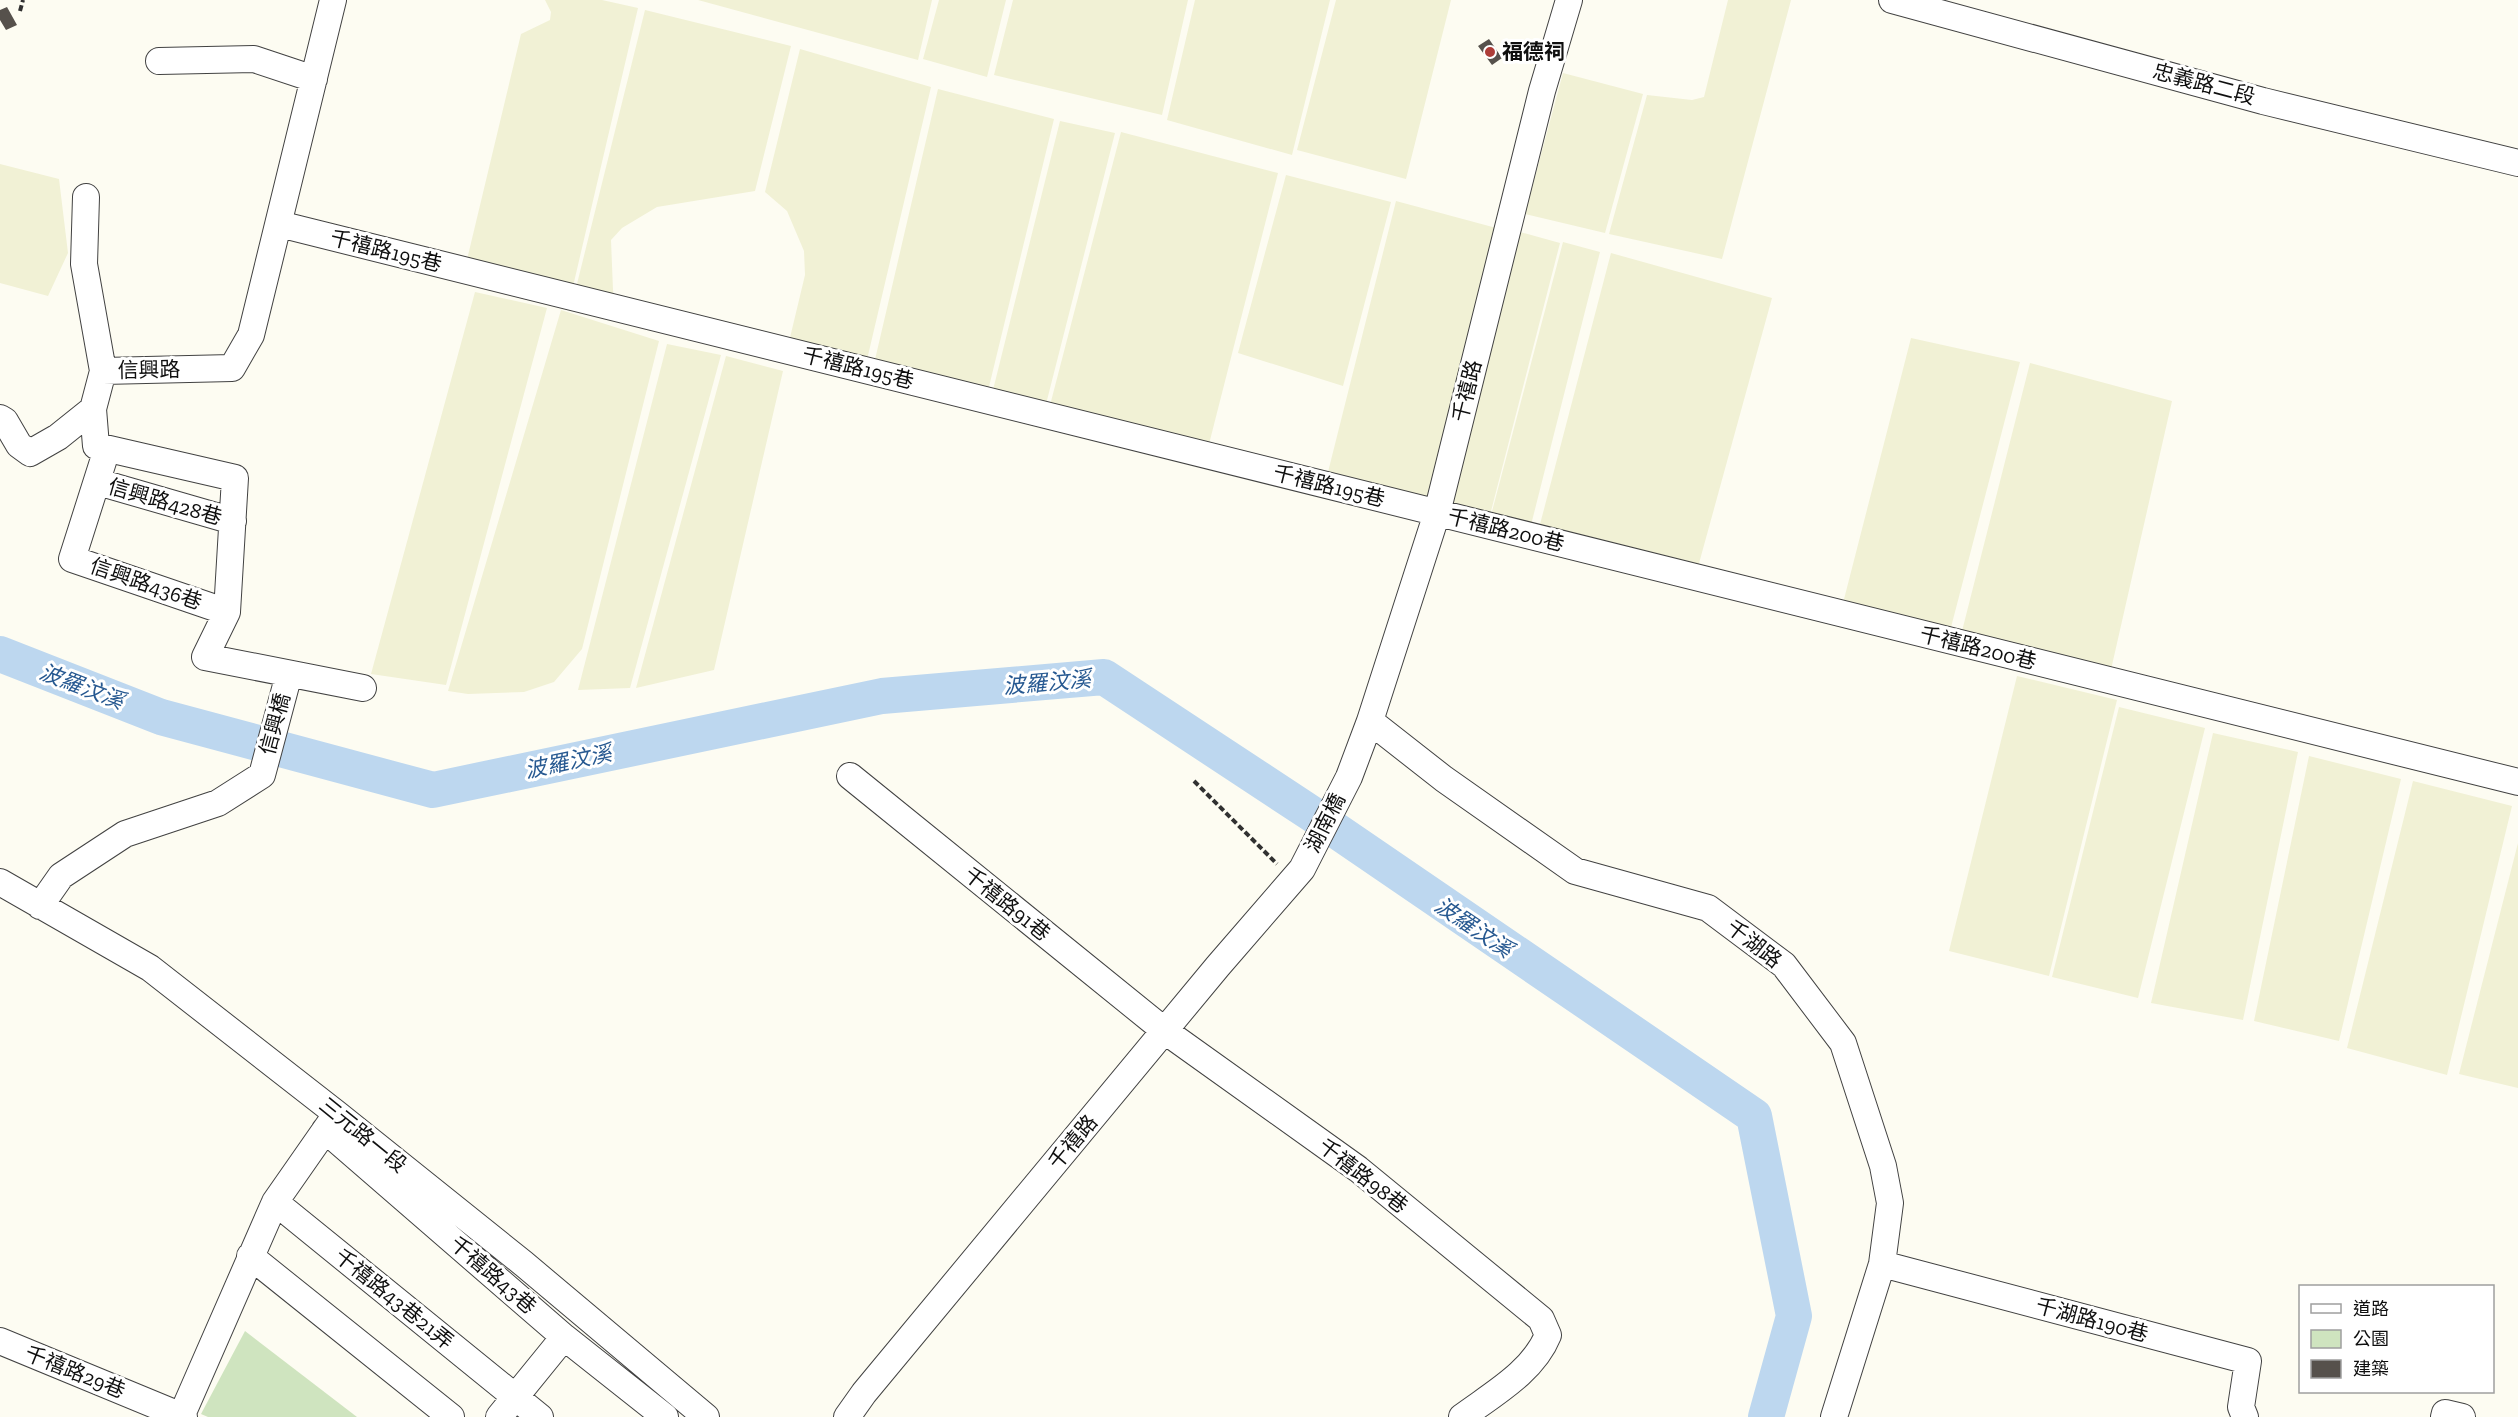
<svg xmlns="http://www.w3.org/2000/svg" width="2518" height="1417" font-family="'Zilla Slab','Noto Sans TC',serif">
  <rect width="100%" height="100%" fill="#fdfcf2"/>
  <path fill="#f1f1d5" d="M545,0H602L638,8L571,295L465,268L521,34L550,20L551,12Z
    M698,0H932L918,60Z
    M939,0H1006L987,77L923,59Z
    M1013,0H1188L1162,115L994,75Z
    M1195,0H1330L1292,155L1167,120Z
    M1336,0H1451L1406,179L1297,150Z
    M1728,0H1791L1722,259L1609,234L1647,95L1692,100L1704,97Z
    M645,10L791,46L755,191L657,207L622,228L611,240L613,290L616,307L574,296Z
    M800,49L931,87L866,364L788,346L805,275L804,251L787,211L765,192Z
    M1563,73L1643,94L1605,233L1525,214Z
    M938,89L1054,119L987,395L874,364Z
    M1060,121L1115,133L1044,412L991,398Z
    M1121,132L1278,173L1207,452L1048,413Z
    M0,164L59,179L68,253L48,296L0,283Z
    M1286,175L1391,202L1343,386L1238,353Z
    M1396,201L1500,229L1425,507L1326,480Z
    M1520,232L1560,243L1489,519L1450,510Z
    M1563,242L1600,252L1531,525L1490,519Z
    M1611,253L1772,298L1698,567L1538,532Z
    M475,292L547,308L446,685L371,674Z
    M561,310L659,341L582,649L554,682L524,692L468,694L448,691Z
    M1911,338L2020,362L1949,635L1842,607Z
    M667,344L721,355L630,688L578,690Z
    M726,356L783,371L714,670L636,688Z
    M2030,363L2172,401L2110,674L1961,635Z
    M2017,676L2117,700L2049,976L1949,951Z
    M2119,707L2205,728L2138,998L2052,977Z
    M2213,733L2298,752L2243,1020L2151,1003Z
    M2309,756L2401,779L2339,1041L2254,1021Z
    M2413,781L2512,806L2447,1075L2347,1048Z
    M2518,843V1088L2459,1074Z"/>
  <path fill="#cfe4bf" d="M245,1331L357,1417H208L201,1414Z"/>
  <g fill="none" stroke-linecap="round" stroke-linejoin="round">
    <path stroke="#bdd7ef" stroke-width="36" d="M0,654L161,717L433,790L882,696L1104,677L1312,814L1754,1116L1794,1316L1766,1417"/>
  </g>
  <path fill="#56514c" d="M7,7L17,25L6,30L0,20V10Z
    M1489,39L1502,58L1492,65L1478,46Z"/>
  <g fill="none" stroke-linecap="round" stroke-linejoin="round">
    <g stroke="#424242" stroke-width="28">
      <path id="minor" d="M333,0L251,335L232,368L103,371L93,409L96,446L235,478L227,612L205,657L363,688
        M1892,0L2263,101L2518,163
        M159,61L254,59L314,79
        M86,197L84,264L103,371
        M279,224L2518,782
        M0,418L5,421L19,445L30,453L58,437L93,409
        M107,449L72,559L227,612
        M98,482L233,521
        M1370,721L1444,779L1575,871L1708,908L1784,965L1843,1043L1883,1166L1890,1203L1882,1264L1834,1417
        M850,776L1165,1031L1358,1169L1541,1319L1548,1335C1533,1372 1493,1394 1462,1417
        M0,882L150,968L337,1114L524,1264L706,1417
        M40,906L61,876L125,834L218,803L262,775L289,674
        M325,1130L564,1337L665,1417
        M275,1202L540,1417
        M250,1256L451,1417
        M1882,1264L2248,1361L2241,1407L2245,1417
        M0,1341L184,1417
        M181,1417L275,1202L335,1116
        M499,1417L564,1337
        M847,1417L864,1393L1218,966L1302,869L1349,777L1370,721L1437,513L1542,91L1569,0
        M2444,1417L2445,1413L2462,1417"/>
    </g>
    <path stroke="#313131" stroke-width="4" stroke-dasharray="6 3" stroke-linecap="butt" d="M20,11L23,0
      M1506,53L1529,58
      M1194,781L1277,864"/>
    <use href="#minor" stroke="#fff" stroke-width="26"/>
  </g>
  <circle fill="#ad3d38" stroke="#fff" stroke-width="2" cx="1490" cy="52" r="6"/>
  <g text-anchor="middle" stroke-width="6" stroke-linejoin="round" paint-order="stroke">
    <g font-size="21" font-weight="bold" fill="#0f0f0f" stroke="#fff" text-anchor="start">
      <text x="1502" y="59">福德祠</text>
    </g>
    <g font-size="21" fill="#0f0f0f" stroke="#fff">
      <text transform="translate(2204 84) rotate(15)" y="7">忠義路二段</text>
      <text transform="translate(386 251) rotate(14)" y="7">千禧路195巷</text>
      <text transform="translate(858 368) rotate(14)" y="7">千禧路195巷</text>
      <text transform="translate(149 370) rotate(-1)" y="7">信興路</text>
      <text transform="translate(1467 391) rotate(-76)" y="7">千禧路</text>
      <text transform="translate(1329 486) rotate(14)" y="7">千禧路195巷</text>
      <text transform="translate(165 502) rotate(16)" y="7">信興路428巷</text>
      <text transform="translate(1506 530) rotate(14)" y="7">千禧路200巷</text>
      <text transform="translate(146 584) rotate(19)" y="7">信興路436巷</text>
      <text transform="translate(1978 648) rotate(14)" y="7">千禧路200巷</text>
      <text transform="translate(275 724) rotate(-75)" y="7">信興橋</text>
      <text transform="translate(1325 823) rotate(-63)" y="7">湖南橋</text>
      <text transform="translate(1007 904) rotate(39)" y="7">千禧路91巷</text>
      <text transform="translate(1754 944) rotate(38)" y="7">千湖路</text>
      <text transform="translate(363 1135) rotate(39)" y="7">三元路一段</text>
      <text transform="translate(1073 1142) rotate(-50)" y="7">千禧路</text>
      <text transform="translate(1363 1176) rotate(38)" y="7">千禧路98巷</text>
      <text transform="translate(493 1275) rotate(41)" y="7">千禧路43巷</text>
      <text transform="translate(394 1299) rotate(39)" y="7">千禧路43巷21弄</text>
      <text transform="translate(2092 1320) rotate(15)" y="7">千湖路190巷</text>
      <text transform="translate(75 1372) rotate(22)" y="7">千禧路29巷</text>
    </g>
    <g font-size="22" font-style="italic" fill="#275991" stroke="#fff">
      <text transform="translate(1047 682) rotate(-5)" y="8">波羅汶溪</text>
      <text transform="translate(82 686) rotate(21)" y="8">波羅汶溪</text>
      <text transform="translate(568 761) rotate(-12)" y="8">波羅汶溪</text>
      <text transform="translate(1474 927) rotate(34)" y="8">波羅汶溪</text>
    </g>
  </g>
  <rect x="2299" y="1285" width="195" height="108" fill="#ffffff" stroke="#9f9f9f" stroke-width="1.5"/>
  <rect x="2311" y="1304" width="30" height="9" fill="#ffffff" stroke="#9f9f9f" stroke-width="1.5"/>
  <text x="2353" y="1315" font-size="18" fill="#0f0f0f">道路</text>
  <rect x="2311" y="1330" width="30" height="18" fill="#cfe4bf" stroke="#9f9f9f" stroke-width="1.5"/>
  <text x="2353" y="1345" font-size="18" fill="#0f0f0f">公園</text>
  <rect x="2311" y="1360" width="30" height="18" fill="#56514c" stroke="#9f9f9f" stroke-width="1.5"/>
  <text x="2353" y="1375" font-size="18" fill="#0f0f0f">建築</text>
</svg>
